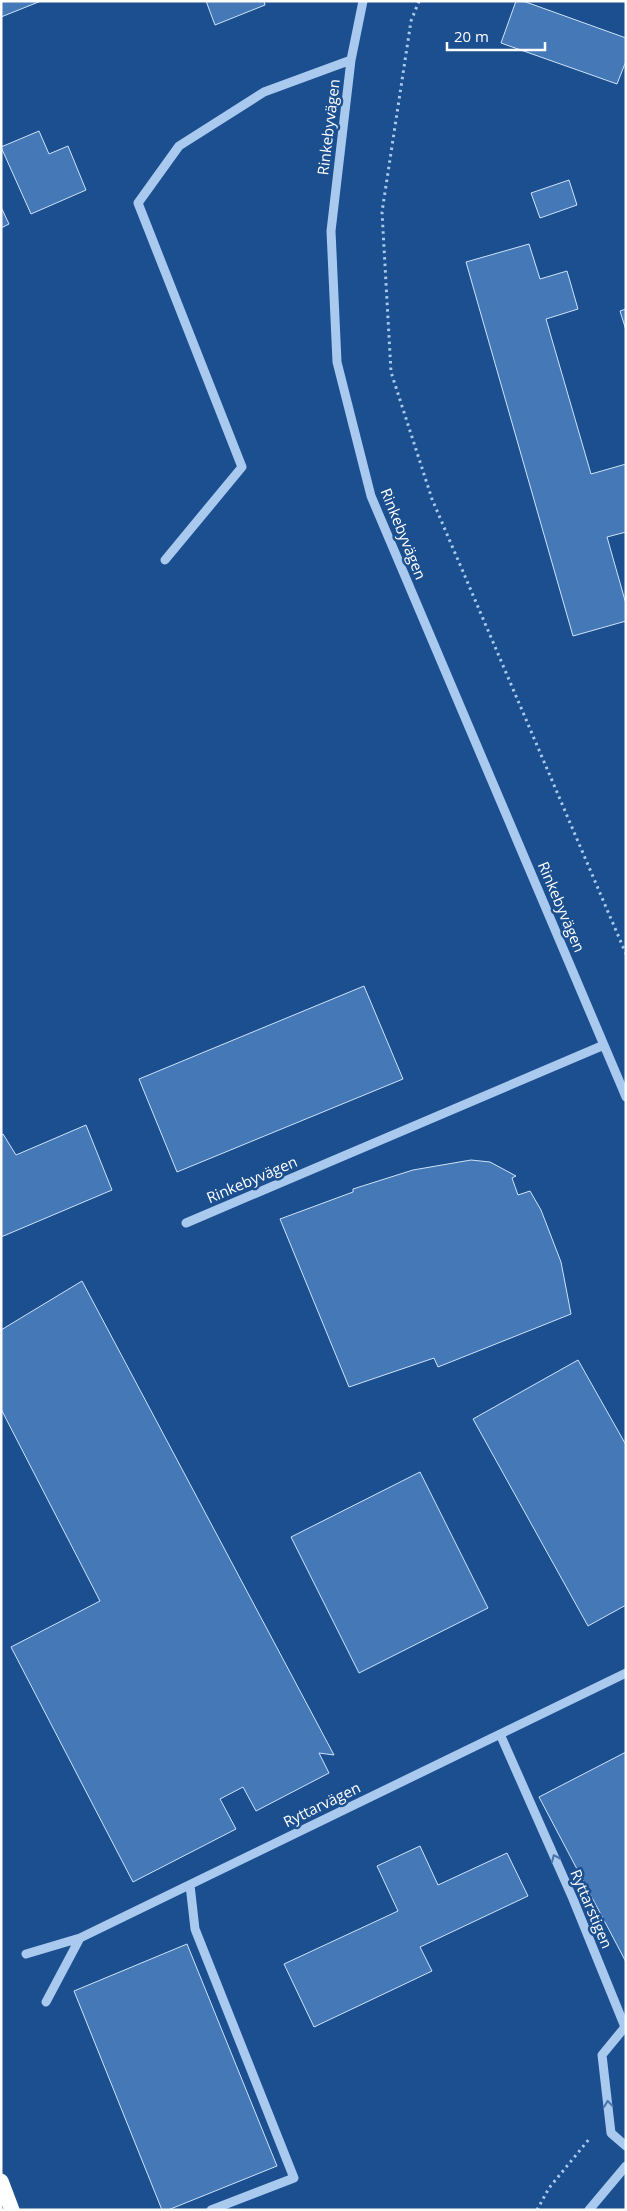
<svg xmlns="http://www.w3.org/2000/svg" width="627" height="2211" font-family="'Open Sans',sans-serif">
  <rect width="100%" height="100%" fill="#1b4f8f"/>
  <path fill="#4478b7" stroke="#cfe3fa" d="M1,1H41L1,17Z
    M206,1H264L265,5L215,25Z
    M516,1H523L626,38V61L617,84L501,43Z
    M39,131L49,154L68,146L86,190L31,214L1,147Z
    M569,180L577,205L540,218L531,193Z
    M1,207L9,224L1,228Z
    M529,244L540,279L567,271L578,309L546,319L591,474L626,464V532L607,537L626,604V621L573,636L466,262Z
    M626,309V330L620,311Z
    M364,986L403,1079L177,1172L139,1079Z
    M86,1125L112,1190L1,1237V1135L3,1134L16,1155Z
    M471,1160L490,1162L516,1176L512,1178L518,1195L530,1191L541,1210L561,1262L571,1314L438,1367L434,1358L349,1387L280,1219L353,1192V1189L413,1170Z
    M82,1281L334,1755L319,1753L329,1773L256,1811L243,1787L220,1799L236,1829L133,1882L11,1647L100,1601L1,1409V1330Z
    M578,1360L626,1445V1605L588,1626L473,1419Z
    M420,1472L488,1608L359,1673L291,1537Z
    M626,1752V1962L539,1797Z
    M420,1846L438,1885L507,1853L528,1896L420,1947L432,1971L314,2027L284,1964L398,1911L377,1866Z
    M187,1944L277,2166L168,2210H162L74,1991Z"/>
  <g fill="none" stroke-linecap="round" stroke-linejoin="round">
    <path stroke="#a9c9ee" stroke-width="3" stroke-dasharray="2.5 4" stroke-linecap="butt" d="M419,1L411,21L382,212L391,372L432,499L626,954
      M537,2210L549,2188L590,2138"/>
    <path stroke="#a9c9ee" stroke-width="9" d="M363,1L351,60L331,231L337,362L371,496L626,1097
      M165,560L242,467L138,203L179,146L264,92L351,60
      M186,1223L604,1045
      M500,1734L573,1899L625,2027L602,2055L611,2133L626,2146
      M190,1885L195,1929L294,2178L211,2210
      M26,1954L80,1938L626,1673
      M46,2002L80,1938
      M589,2210L626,2166"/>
    <path stroke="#fff" stroke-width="15" d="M1,2181L12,2210"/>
  </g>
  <defs><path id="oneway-chevron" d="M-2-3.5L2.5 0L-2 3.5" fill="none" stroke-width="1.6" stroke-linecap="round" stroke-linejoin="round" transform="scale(1.25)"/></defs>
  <g stroke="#4674ac">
    <use href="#oneway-chevron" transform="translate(555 1858) rotate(-114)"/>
    <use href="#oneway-chevron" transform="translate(608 2104) rotate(-97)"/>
  </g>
  <g text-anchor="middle" stroke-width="5" stroke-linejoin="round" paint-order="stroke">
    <g font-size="15" fill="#fff" stroke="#1b4f8f">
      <text transform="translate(329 127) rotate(-83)" y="5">Rinkebyvägen</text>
      <text transform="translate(403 534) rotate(68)" y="5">Rinkebyvägen</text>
      <text transform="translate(561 907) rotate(67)" y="5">Rinkebyvägen</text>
      <text transform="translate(252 1180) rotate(-23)" y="5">Rinkebyvägen</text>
      <text transform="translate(322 1805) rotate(-26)" y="5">Ryttarvägen</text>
      <text transform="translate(591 1909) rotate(67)" y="5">Ryttarstigen</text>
    </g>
  </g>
  <rect width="627" height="2211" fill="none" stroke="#ffffff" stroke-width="5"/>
  <path d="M447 42v8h98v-8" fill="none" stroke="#ffffff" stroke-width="2.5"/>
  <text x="454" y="42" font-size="15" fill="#ffffff" stroke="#1b4f8f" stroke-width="4" paint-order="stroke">20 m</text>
</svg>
